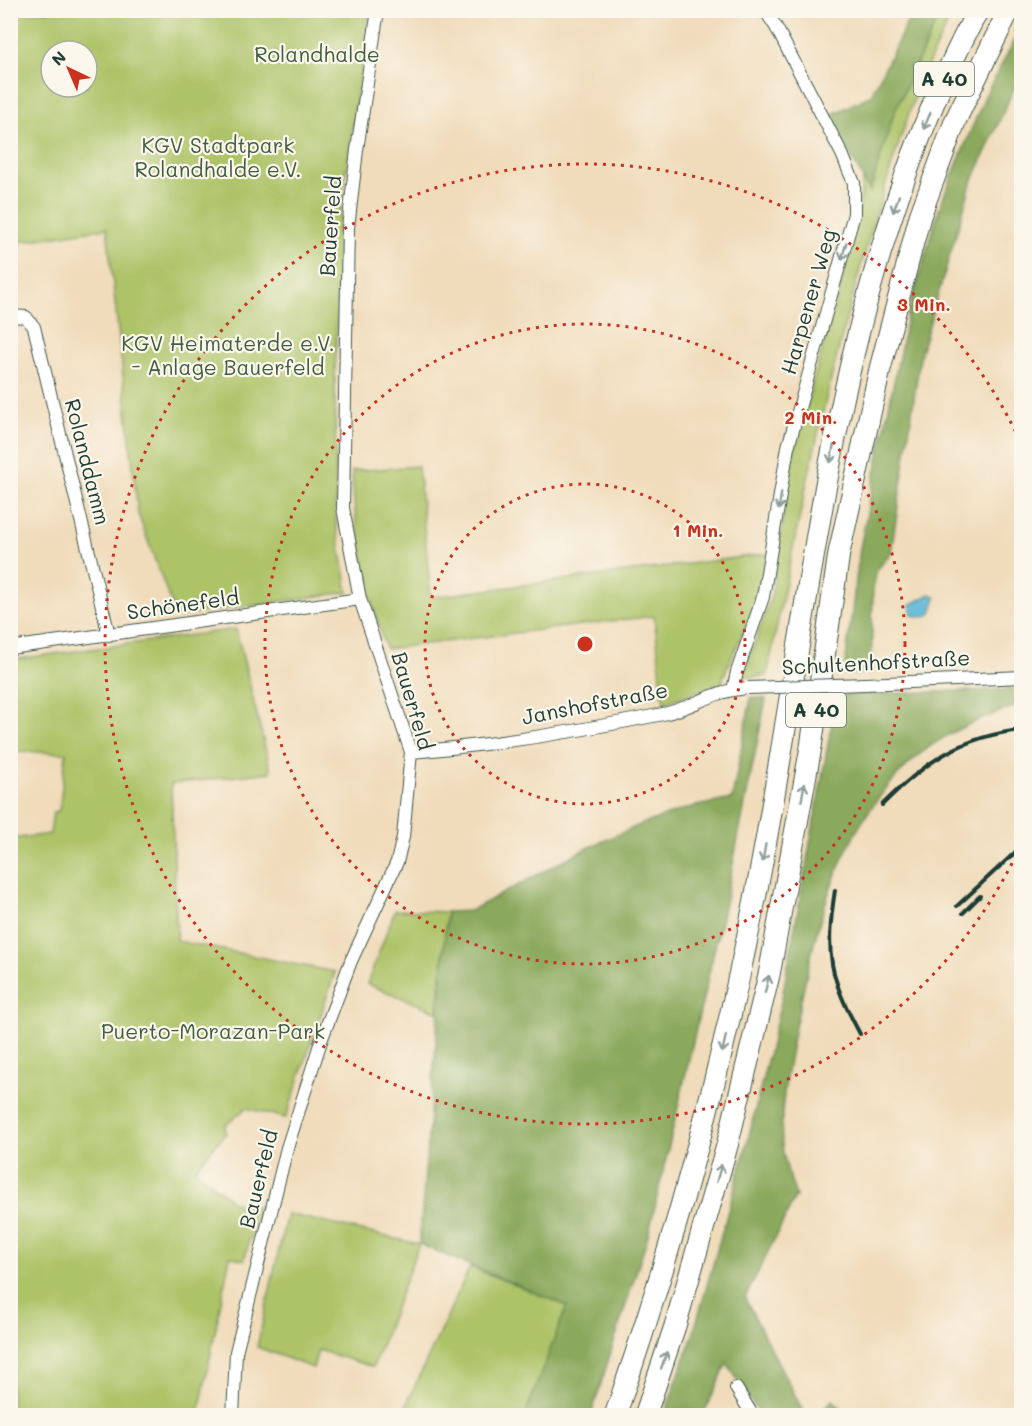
<svg xmlns="http://www.w3.org/2000/svg" width="1032" height="1426" font-family="Mali,sans-serif">
  <rect width="100%" height="100%" fill="#fbf7ec"/>
  <filter id="ink" filterUnits="userSpaceOnUse"><feTurbulence type="fractalNoise" baseFrequency=".0167" numOctaves="2"/><feDisplacementMap in="SourceGraphic" scale="12" xChannelSelector="R" yChannelSelector="G"/><feConvolveMatrix kernelMatrix="1 2 1 2 8 2 1 2 1" color-interpolation-filters="sRGB"/></filter>
  <filter id="wash" filterUnits="userSpaceOnUse"><feTurbulence type="fractalNoise" baseFrequency=".008" numOctaves="4" result="noise"/><feDisplacementMap in="SourceGraphic" scale="24" xChannelSelector="R" yChannelSelector="G"/><feGaussianBlur stdDeviation="1.35" result="paint"/><feColorMatrix in="noise" values="0 0 0 0 0 0 0 0 0 0 0 0 0 0 0 0 0 1.4 0 .05"/><feComposite in="paint" operator="in"/></filter>
  <g filter="url(#wash)">
    <rect width="100%" height="100%" fill="#f0dbba"/>
    <path fill="#adc367" stroke="#66804e" stroke-width="1.5" fill-rule="evenodd" d="M10,11H370L341,205L335,373L336,524L348,592L176,616L138,514L107,228L11,243ZM51,51H87V87H51Z
      M941,11H955C921,68 902,133 882,196C832,354 799,514 767,676L743,677L771,597L794,448L842,281L858,217L863,179L870,190L894,113Z
      M418,466L431,597L767,554L755,605L723,677V683L664,703L654,616L386,649C367,590 354,533 352,471Z
      M236,629L271,772L171,784L177,941L335,972L286,1118L246,1108L225,1126L226,1133L195,1169L234,1203L259,1207L244,1260L230,1256L199,1413L204,1415H11V1349L15,1344L10,1339L11,839L50,834L53,812L59,811L66,753L11,751V660Z
      M395,910L447,912L438,1012L367,984Z
      M287,1214L419,1244L373,1367L318,1350L313,1368L257,1347Z
      M470,1267L568,1306L525,1415L401,1416Z"/>
    <path fill="#8aa95c" stroke="#547348" stroke-width="1.5" d="M913,11H941L894,113L870,191L829,116L871,95Z
      M1021,28V73L971,184L921,352L891,553L877,570L873,590L871,673L844,674L860,548L908,313L941,203L986,94Z
      M1021,689V704C979,720 944,731 910,763C836,833 819,918 798,1013C790,1050 779,1105 782,1144C783,1160 791,1180 796,1196L745,1298L805,1415H760L727,1363L703,1415L664,1416L693,1335L748,1140L782,998L837,695Z
      M751,697L766,699L724,908L649,1232L591,1415H525L567,1306L419,1244L447,912L470,911L585,849L642,824L691,807L732,799Z
      M833,1400L847,1415H817Z"/>
    <path fill="#57b5d5" stroke="#3b7984" stroke-width="1.5" d="M930,594L936,597L931,613L925,617L912,615L910,605Z"/>
  </g>
  <g filter="url(#ink)">
    <g fill="none" stroke-linecap="round" stroke-linejoin="round">
      <g stroke="#3e5548" stroke-width="14">
        <path id="street" d="M10,316L26,317L34,327L109,635
          M10,648L360,599
          M865,684L1022,677
          M733,690L737,672L763,597L788,447L854,214V183L842,154L776,27L765,10
          M411,752C495,745 580,731 663,714C690,709 713,691 741,689
          M736,1388L753,1416
          M233,1416L236,1352L287,1148L321,1041L351,961L397,862L403,837L411,752L360,599L343,508L348,228L357,150L378,10"/>
      </g>
      <g stroke="#3e5548" stroke-width="23">
        <path id="highway" d="M615,1416C678,1233 728,1048 763,857C816,571 838,271 978,10
          M645,1416L675,1326L727,1146L769,975L811,747L839,553L880,369L920,216L956,119L1009,10"/>
      </g>
      <use href="#street" stroke="#fff" stroke-width="12"/>
      <use href="#highway" stroke="#fff" stroke-width="21"/>
      <path stroke="#1f3d34" stroke-width="4" d="M882,805C924,763 961,736 1022,730
        M835,890C825,955 829,976 860,1034
        M957,906L1022,846
        M963,913L980,896"/>
      <g stroke="#3e5548" stroke-width="14" stroke-linecap="butt">
        <path id="street-bridge" d="M748,688L865,684"/>
      </g>
      <use href="#street-bridge" stroke="#fff" stroke-width="12"/>
    </g>
    <defs><path id="oneway-shaft" d="M-6 0H5M1.5-3L5.5 0L1.5 3" fill="none" stroke-width="1.6" stroke-linecap="round" stroke-linejoin="round" transform="scale(1.5)"/></defs>
    <g stroke="#8f9e9a">
      <use href="#oneway-shaft" transform="translate(927 121) rotate(113)"/>
      <use href="#oneway-shaft" transform="translate(896 204) rotate(109)"/>
      <use href="#oneway-shaft" transform="translate(844 251) rotate(106)"/>
      <use href="#oneway-shaft" transform="translate(832 454) rotate(101)"/>
      <use href="#oneway-shaft" transform="translate(780 501) rotate(99)"/>
      <use href="#oneway-shaft" transform="translate(803 792) rotate(-80)"/>
      <use href="#oneway-shaft" transform="translate(764 853) rotate(100)"/>
      <use href="#oneway-shaft" transform="translate(767 984) rotate(-76)"/>
      <use href="#oneway-shaft" transform="translate(724 1044) rotate(103)"/>
      <use href="#oneway-shaft" transform="translate(719 1173) rotate(-74)"/>
      <use href="#oneway-shaft" transform="translate(664 1360) rotate(-71)"/>
    </g>
  </g>
  <g fill="none" stroke="#c8321e" stroke-width="3" stroke-dasharray="3 6">
    <circle cx="585" cy="644" r="160"/>
    <circle cx="585" cy="644" r="320"/>
    <path d="M1020 847A480 480 0 1 1 1020 441"/>
  </g>
  <g text-anchor="middle" stroke-width="4.5" stroke-linejoin="round" paint-order="stroke">
    <g fill="#fbf7ec" stroke="#61756b" stroke-width="1.5">
      <rect x="914" y="62" width="60" height="34" rx="4.5"/>
      <rect x="786" y="693" width="60" height="34" rx="4.5"/>
    </g>
    <g font-size="20" font-weight="bold" fill="#1f3d34">
      <text x="944" y="86">A 40</text>
      <text x="816" y="717">A 40</text>
    </g>
    <g font-size="21" fill="#425e41" stroke="#fbf7ec">
      <text x="317" y="62">Rolandhalde</text>
      <text x="218" y="153">KGV Stadtpark<tspan x="218" dy="24">Rolandhalde e.V.</tspan></text>
      <text x="228" y="351">KGV Heimaterde e.V.<tspan x="228" dy="24">- Anlage Bauerfeld</tspan></text>
      <text x="213" y="1039">Puerto-Morazan-Park</text>
    </g>
    <g font-size="21" fill="#1f3d34" stroke="#fbf7ec">
      <text transform="translate(331 226) rotate(-86)" y="7">Bauerfeld</text>
      <text transform="translate(809 302) rotate(-74)" y="7">Harpener Weg</text>
      <text transform="translate(87 462) rotate(76)" y="7">Rolanddamm</text>
      <text transform="translate(183 605) rotate(-8)" y="7">Schönefeld</text>
      <text transform="translate(876 663) rotate(-3)" y="7">Schultenhofstraße</text>
      <text transform="translate(412 701) rotate(74)" y="7">Bauerfeld</text>
      <text transform="translate(595 704) rotate(-11)" y="7">Janshofstraße</text>
      <text transform="translate(259 1179) rotate(-76)" y="7">Bauerfeld</text>
    </g>
  </g>
  <circle cx="585" cy="644" r="9" fill="#c8321e" stroke="#fbf7ec" stroke-width="3"/>
  <g font-size="18" text-anchor="middle" font-weight="bold" fill="#c8321e" stroke="#fbf7ec" stroke-width="4.5" stroke-linejoin="round" paint-order="stroke">
    <text x="924" y="311">3 Min.</text>
    <text x="811" y="424">2 Min.</text>
    <text x="698" y="537">1 Min.</text>
  </g>
  <rect width="1032" height="1426" fill="none" stroke="#fbf7ec" stroke-width="36"/>
  <g transform="translate(69 69) rotate(316)"><circle r="28" fill="#fbf7ec" stroke="#a3ada2" stroke-width="1.5"/>
  <path d="M0-4.5L10 22L0 15L-10 22Z" fill="#c8321e"/>
  <text y="-9" font-size="16" font-weight="bold" text-anchor="middle" fill="#1f3d34">N</text>
  </g>
</svg>
